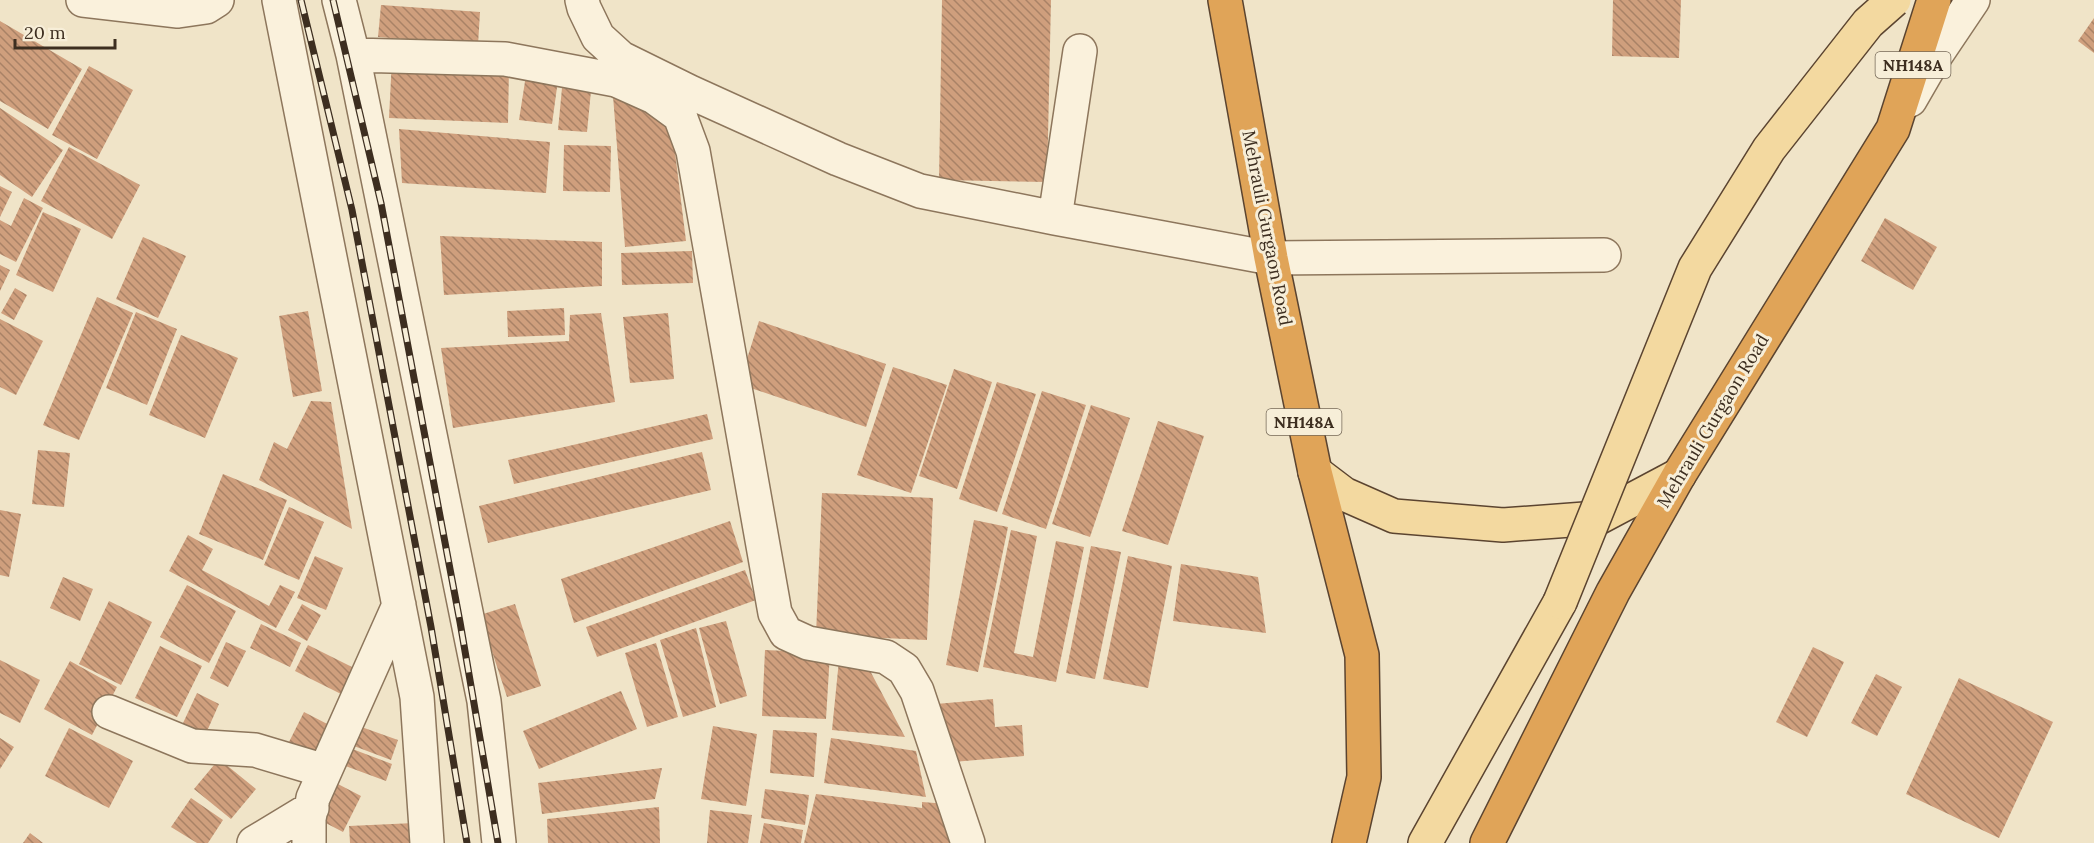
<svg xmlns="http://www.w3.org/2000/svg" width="2094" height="843" font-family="Lora,serif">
  <defs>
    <pattern id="building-back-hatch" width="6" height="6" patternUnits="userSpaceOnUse" patternTransform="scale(1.5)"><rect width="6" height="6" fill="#cf9f7d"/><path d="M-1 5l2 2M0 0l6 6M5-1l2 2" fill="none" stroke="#a98266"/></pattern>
  </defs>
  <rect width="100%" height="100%" fill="#f0e4c8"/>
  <path fill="url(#building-back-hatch)" d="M942,0H1051L1047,182L939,180Z
    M1613,0H1681L1679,58L1612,56Z
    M381,5L480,12L478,45L378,37Z
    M2094,18V53L2078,41Z
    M0,21L82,69L48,129L0,101Z
    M392,59L509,68L508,123L389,118Z
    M89,66L133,90L97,159L52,135Z
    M526,75L558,80L552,124L519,120Z
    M562,88L591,91L587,132L558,130Z
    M613,96L671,120L686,241L625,247Z
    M0,108L63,150L32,197L0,175Z
    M399,129L550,142L546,193L402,183Z
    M564,145L611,146L610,192L563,191Z
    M69,147L140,185L112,239L41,201Z
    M0,186L12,192L0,217Z
    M24,198L43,208L16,262L0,254V220L11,226Z
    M43,212L81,229L53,292L16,275Z
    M1885,218L1937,247L1913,290L1861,261Z
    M440,236L602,242V286L444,295Z
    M143,237L186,256L158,318L116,299Z
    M692,251L693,283L622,285L621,253Z
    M0,265L10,270L0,291Z
    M15,288L27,295L14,320L1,313Z
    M97,297L133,313L79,440L43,425Z
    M564,308L565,335L508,337L507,311Z
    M308,311L322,391L293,397L279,316Z
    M136,312L177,329L147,405L106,388Z
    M601,313L615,402L453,428L441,348L569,341L570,315Z
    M668,313L674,379L630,383L623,317Z
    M0,319L43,341L16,395L0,387Z
    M759,321L886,364L866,427L739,384Z
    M181,335L238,358L205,438L149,415Z
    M893,367L947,385L911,493L857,475Z
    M954,369L992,382L957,489L919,476Z
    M997,382L1036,394L997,512L959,499Z
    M1042,391L1086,405L1046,529L1002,514Z
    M311,401L331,402L352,529L259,480L274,442L287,449Z
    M1091,405L1130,418L1090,537L1052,524Z
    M707,414L713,439L514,484L508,460Z
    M1158,421L1204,436L1168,545L1122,531Z
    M38,450L70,453L64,507L32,504Z
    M702,452L711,490L488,543L479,506Z
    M223,474L287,500L263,560L199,534Z
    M822,493L933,498L927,640L816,635Z
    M289,507L324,522L299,580L264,565Z
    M0,510L21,514L9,577L0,575Z
    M974,520L1008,527L978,672L946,665Z
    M730,521L743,562L574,623L561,579Z
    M1011,530L1037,536L1014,653L1033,657L1056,541L1084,547L1056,682L983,667Z
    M188,535L213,549L202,570L269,606L280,585L295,592L276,628L169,571Z
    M1091,546L1121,552L1095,679L1066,673Z
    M315,556L343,568L326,610L297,598Z
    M1128,556L1172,566L1148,688L1103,679Z
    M1181,564L1258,577L1266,633L1173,621Z
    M745,570L756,600L597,657L586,627Z
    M63,577L93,589L80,621L50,608Z
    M187,585L236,611L209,663L160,637Z
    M109,601L152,622L121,685L79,664Z
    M302,604L321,615L307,641L288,630Z
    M515,604L541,686L507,697L480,615Z
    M726,621L747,696L720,704L699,628Z
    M261,624L301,643L290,667L250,648Z
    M696,628L716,707L683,717L660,640Z
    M226,642L246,651L228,687L210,678Z
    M656,643L678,717L647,727L625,653Z
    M308,645L356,669L343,695L295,671Z
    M160,646L202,666L177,717L135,698Z
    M1813,647L1844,662L1807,737L1776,722Z
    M765,650L830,653L826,719L762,716Z
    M0,660L40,680L20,723L0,713Z
    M839,660L867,665L905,737L832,730Z
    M70,661L117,687L92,735L44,709Z
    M1876,674L1902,687L1877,736L1851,723Z
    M1959,678L2053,722L1999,838L1906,794Z
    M621,691L637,729L539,769L523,731Z
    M197,693L219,704L200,747L177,736Z
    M993,699L995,727L1022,725L1024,756L941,763L936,704Z
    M304,712L335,728L317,764L286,748Z
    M353,724L398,740L391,760L346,743Z
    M713,726L757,734L746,806L701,799Z
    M69,728L133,761L109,808L45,776Z
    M773,730L817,733L814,777L770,773Z
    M0,738L14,747L0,769Z
    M831,738L916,751L926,797L824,783Z
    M347,747L392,764L386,781L340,764Z
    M219,759L256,789L231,819L194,789Z
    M662,768L655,799L542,814L538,783Z
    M336,783L361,796L343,832L318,819Z
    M765,789L809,795L805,825L761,818Z
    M816,794L922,808V802L948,804L955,843H804Z
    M191,798L223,820L208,843H197L171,827Z
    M659,807L660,843H548L547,819Z
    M710,810L752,815L748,843H707Z
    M414,823L416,843H350L349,826Z
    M764,823L803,830L801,843H760Z
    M30,833L43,843H23Z"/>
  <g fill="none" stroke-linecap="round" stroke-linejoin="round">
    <g stroke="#8d765c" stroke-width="36">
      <path id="minor" d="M83,0L178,11L206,7L217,0
        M279,0L417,697L427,843
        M339,0L353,55L484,701L499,843
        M582,0L584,8L598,37L621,58L690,92L838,159L920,191L1055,218L1271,258L1604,255
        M353,55L505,59L616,80L654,97L680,116L693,151L775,613L786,633L808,643L886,657L904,669L917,691L968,843
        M1910,100L1936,55L1973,0
        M1055,218L1080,51
        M109,712L192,746L255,750L325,771
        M254,843L312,808
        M309,843V819L313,798L399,605"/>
    </g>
    <g stroke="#5b4430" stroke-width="36">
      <path id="major" d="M1315,472L1344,494L1394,516L1503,525L1598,518L1679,475
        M1425,843L1560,602"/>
    </g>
    <g stroke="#5b4430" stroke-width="36">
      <path id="highway" d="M1225,0L1271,258L1315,472L1362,655L1364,777L1349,843
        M1487,843L1613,592L1679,475L1893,129L1934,0"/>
    </g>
    <use href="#minor" stroke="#faf1dc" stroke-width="33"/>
    <use href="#major" stroke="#f3d9a0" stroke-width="33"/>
    <use href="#highway" stroke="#e0a458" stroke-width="33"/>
    <g stroke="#3d2e20" stroke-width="7">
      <path id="rail" d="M301,0L352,210L431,627L467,843
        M333,0L381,203L460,622L498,843"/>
    </g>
    <use href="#rail" stroke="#f7eed8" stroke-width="4.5" stroke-dasharray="14" stroke-linecap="butt"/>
    <g stroke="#5b4430" stroke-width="36" stroke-linecap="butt">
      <path id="major-bridge" d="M1560,602L1695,268L1769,149L1868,23L1894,0"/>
    </g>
    <use href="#major-bridge" stroke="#f3d9a0" stroke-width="33"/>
  </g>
  <g text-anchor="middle" stroke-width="6" stroke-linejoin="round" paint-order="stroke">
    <g fill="#f7eed8" stroke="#756857" stroke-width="1.5">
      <rect x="1875.5" y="52" width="75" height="26" rx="4.5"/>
      <rect x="1266.5" y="409" width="75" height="26" rx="4.5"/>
    </g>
    <g font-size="16" font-weight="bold" fill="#3d2e20">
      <text x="1913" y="71">NH148A</text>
      <text x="1304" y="428">NH148A</text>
    </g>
    <g font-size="18" fill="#3d2e20" stroke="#f7eed8">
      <text transform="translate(1267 228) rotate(79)" y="6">Mehrauli Gurgaon Road</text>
      <text transform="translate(1713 421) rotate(-59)" y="6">Mehrauli Gurgaon Road</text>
    </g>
  </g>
  <path d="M15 39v9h100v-9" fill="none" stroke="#3d2e20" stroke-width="3"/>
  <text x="24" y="39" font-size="18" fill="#3d2e20" stroke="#f7eed8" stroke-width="4.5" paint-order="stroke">20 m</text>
</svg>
